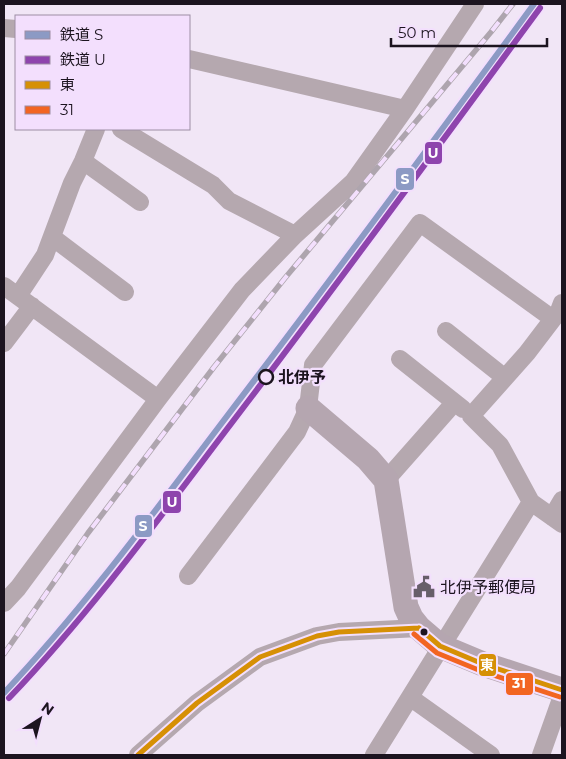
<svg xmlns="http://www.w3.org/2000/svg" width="566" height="759" font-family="Montserrat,'Noto Sans JP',sans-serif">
  <rect width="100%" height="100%" fill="#f1e6f6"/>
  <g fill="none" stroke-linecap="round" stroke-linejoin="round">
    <path stroke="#b5a8af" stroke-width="18" d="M4,28L16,29
      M189,59L405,109
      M121,129L213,185L229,201L295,235
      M83,161L140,202
      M52,237L125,292
      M4,286L158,399
      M18,296L45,255L72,183L83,161L96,129
      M446,331L504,377
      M4,343L32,306
      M400,359L463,409
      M386,480L454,403
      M531,502L562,524
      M552,517L562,500
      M188,576L297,432L308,408L313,365L420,223L553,319
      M4,603L18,588L158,399L242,290L295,235L353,182L405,109L475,4
      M411,698L491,755
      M138,755L197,703L260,657L317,636L339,632L419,628
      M374,755L531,502L500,445L471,416L527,353L559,311L562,303
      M541,755L562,696"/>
    <path stroke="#b5a6b0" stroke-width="25" d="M308,408L368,459L386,480L406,607L411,618L419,628L440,646L483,664L562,690"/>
    <g stroke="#aea5ae" stroke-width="5.5">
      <path id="rail" d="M4,654L88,533L214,367L285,278L491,32L513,4"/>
    </g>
    <use href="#rail" stroke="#f3dffd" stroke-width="4" stroke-dasharray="11" stroke-linecap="butt"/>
    <g stroke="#f3dffd" stroke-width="9">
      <path id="bus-1" d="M419,628L440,646L483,664L562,690
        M138,755L197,703L260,657L317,636L339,632L419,628"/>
    </g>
    <g stroke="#f3dffd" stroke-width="9">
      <path id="bus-2" d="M414,634L437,653L481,671L560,697"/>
    </g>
    <use href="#bus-1" stroke="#d69005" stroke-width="5"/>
    <use href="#bus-2" stroke="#f26522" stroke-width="5"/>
    <g stroke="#f3dffd" stroke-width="10">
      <path id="rail-1" d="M4,693C82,610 149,519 218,428C325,288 430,146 534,4"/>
    </g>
    <g stroke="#f3dffd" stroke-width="10">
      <path id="rail-2" d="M9,698C88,615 155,524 224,433C331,293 435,151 540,8"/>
    </g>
    <use href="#rail-1" stroke="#8c9ac4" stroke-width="6"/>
    <use href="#rail-2" stroke="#8e44ad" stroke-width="6"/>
  </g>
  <defs>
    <g id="civic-bare" transform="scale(1.725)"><path d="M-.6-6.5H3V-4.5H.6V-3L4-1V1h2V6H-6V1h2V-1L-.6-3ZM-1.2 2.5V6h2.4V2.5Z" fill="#675e6a" stroke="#f3dffd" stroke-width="2.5" paint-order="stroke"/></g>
  </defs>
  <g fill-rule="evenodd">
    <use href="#civic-bare" x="424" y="587"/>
  </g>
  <circle fill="#f3dffd" stroke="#1c141f" stroke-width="2.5" cx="266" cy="377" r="7"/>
  <circle fill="#1c141f" stroke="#f3dffd" stroke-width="2" cx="424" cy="632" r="4.5"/>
  <g text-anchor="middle" stroke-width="4.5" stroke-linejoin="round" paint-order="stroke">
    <g font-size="16" font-weight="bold" fill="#1c141f" stroke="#f3dffd" text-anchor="start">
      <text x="278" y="383">北伊予</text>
    </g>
    <g font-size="16" fill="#1c141f" stroke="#f3dffd" text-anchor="start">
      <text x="440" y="593">北伊予郵便局</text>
    </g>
  </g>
  <g stroke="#f3dffd" stroke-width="2">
    <rect x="424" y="141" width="19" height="24" rx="5" fill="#8e44ad"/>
    <rect x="395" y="167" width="20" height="24" rx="5" fill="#8c9ac4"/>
    <rect x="162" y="490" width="20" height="24" rx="5" fill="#8e44ad"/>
    <rect x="134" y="514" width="19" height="24" rx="5" fill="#8c9ac4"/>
    <rect x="478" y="653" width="19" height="24" rx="5" fill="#d69005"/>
    <rect x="505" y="672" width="29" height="24" rx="5" fill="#f26522"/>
  </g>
  <g font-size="14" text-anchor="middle" font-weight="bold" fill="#fff">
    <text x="433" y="158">U</text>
    <text x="405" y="184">S</text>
    <text x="172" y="507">U</text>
    <text x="143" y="531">S</text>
    <text x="487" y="670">東</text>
    <text x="519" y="688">31</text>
  </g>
  <rect width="566" height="759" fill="none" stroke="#1c141f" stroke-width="10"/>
  <rect x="15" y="15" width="175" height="115" fill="#f3dffd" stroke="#9d8ea4"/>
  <rect x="25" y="31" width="25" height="8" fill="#8c9ac4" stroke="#9d8ea4"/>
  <text x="60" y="40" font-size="15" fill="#1c141f">鉄道 S</text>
  <rect x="25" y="56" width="25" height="8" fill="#8e44ad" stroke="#9d8ea4"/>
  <text x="60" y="65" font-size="15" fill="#1c141f">鉄道 U</text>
  <rect x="25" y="81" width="25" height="8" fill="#d69005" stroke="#9d8ea4"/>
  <text x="60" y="90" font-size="15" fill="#1c141f">東</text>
  <rect x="25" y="106" width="25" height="8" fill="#f26522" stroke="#9d8ea4"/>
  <text x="60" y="115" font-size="15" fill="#1c141f">31</text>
  <g transform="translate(40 719) rotate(36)" stroke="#f3dffd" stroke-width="4" paint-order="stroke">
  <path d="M0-4L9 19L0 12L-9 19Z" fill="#1c141f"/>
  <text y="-8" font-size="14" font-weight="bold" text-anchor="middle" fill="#1c141f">N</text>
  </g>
  <path d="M391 38v8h156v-8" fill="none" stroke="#1c141f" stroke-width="2.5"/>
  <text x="398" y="38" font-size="15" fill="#1c141f" stroke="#f3dffd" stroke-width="4" paint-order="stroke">50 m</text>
</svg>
